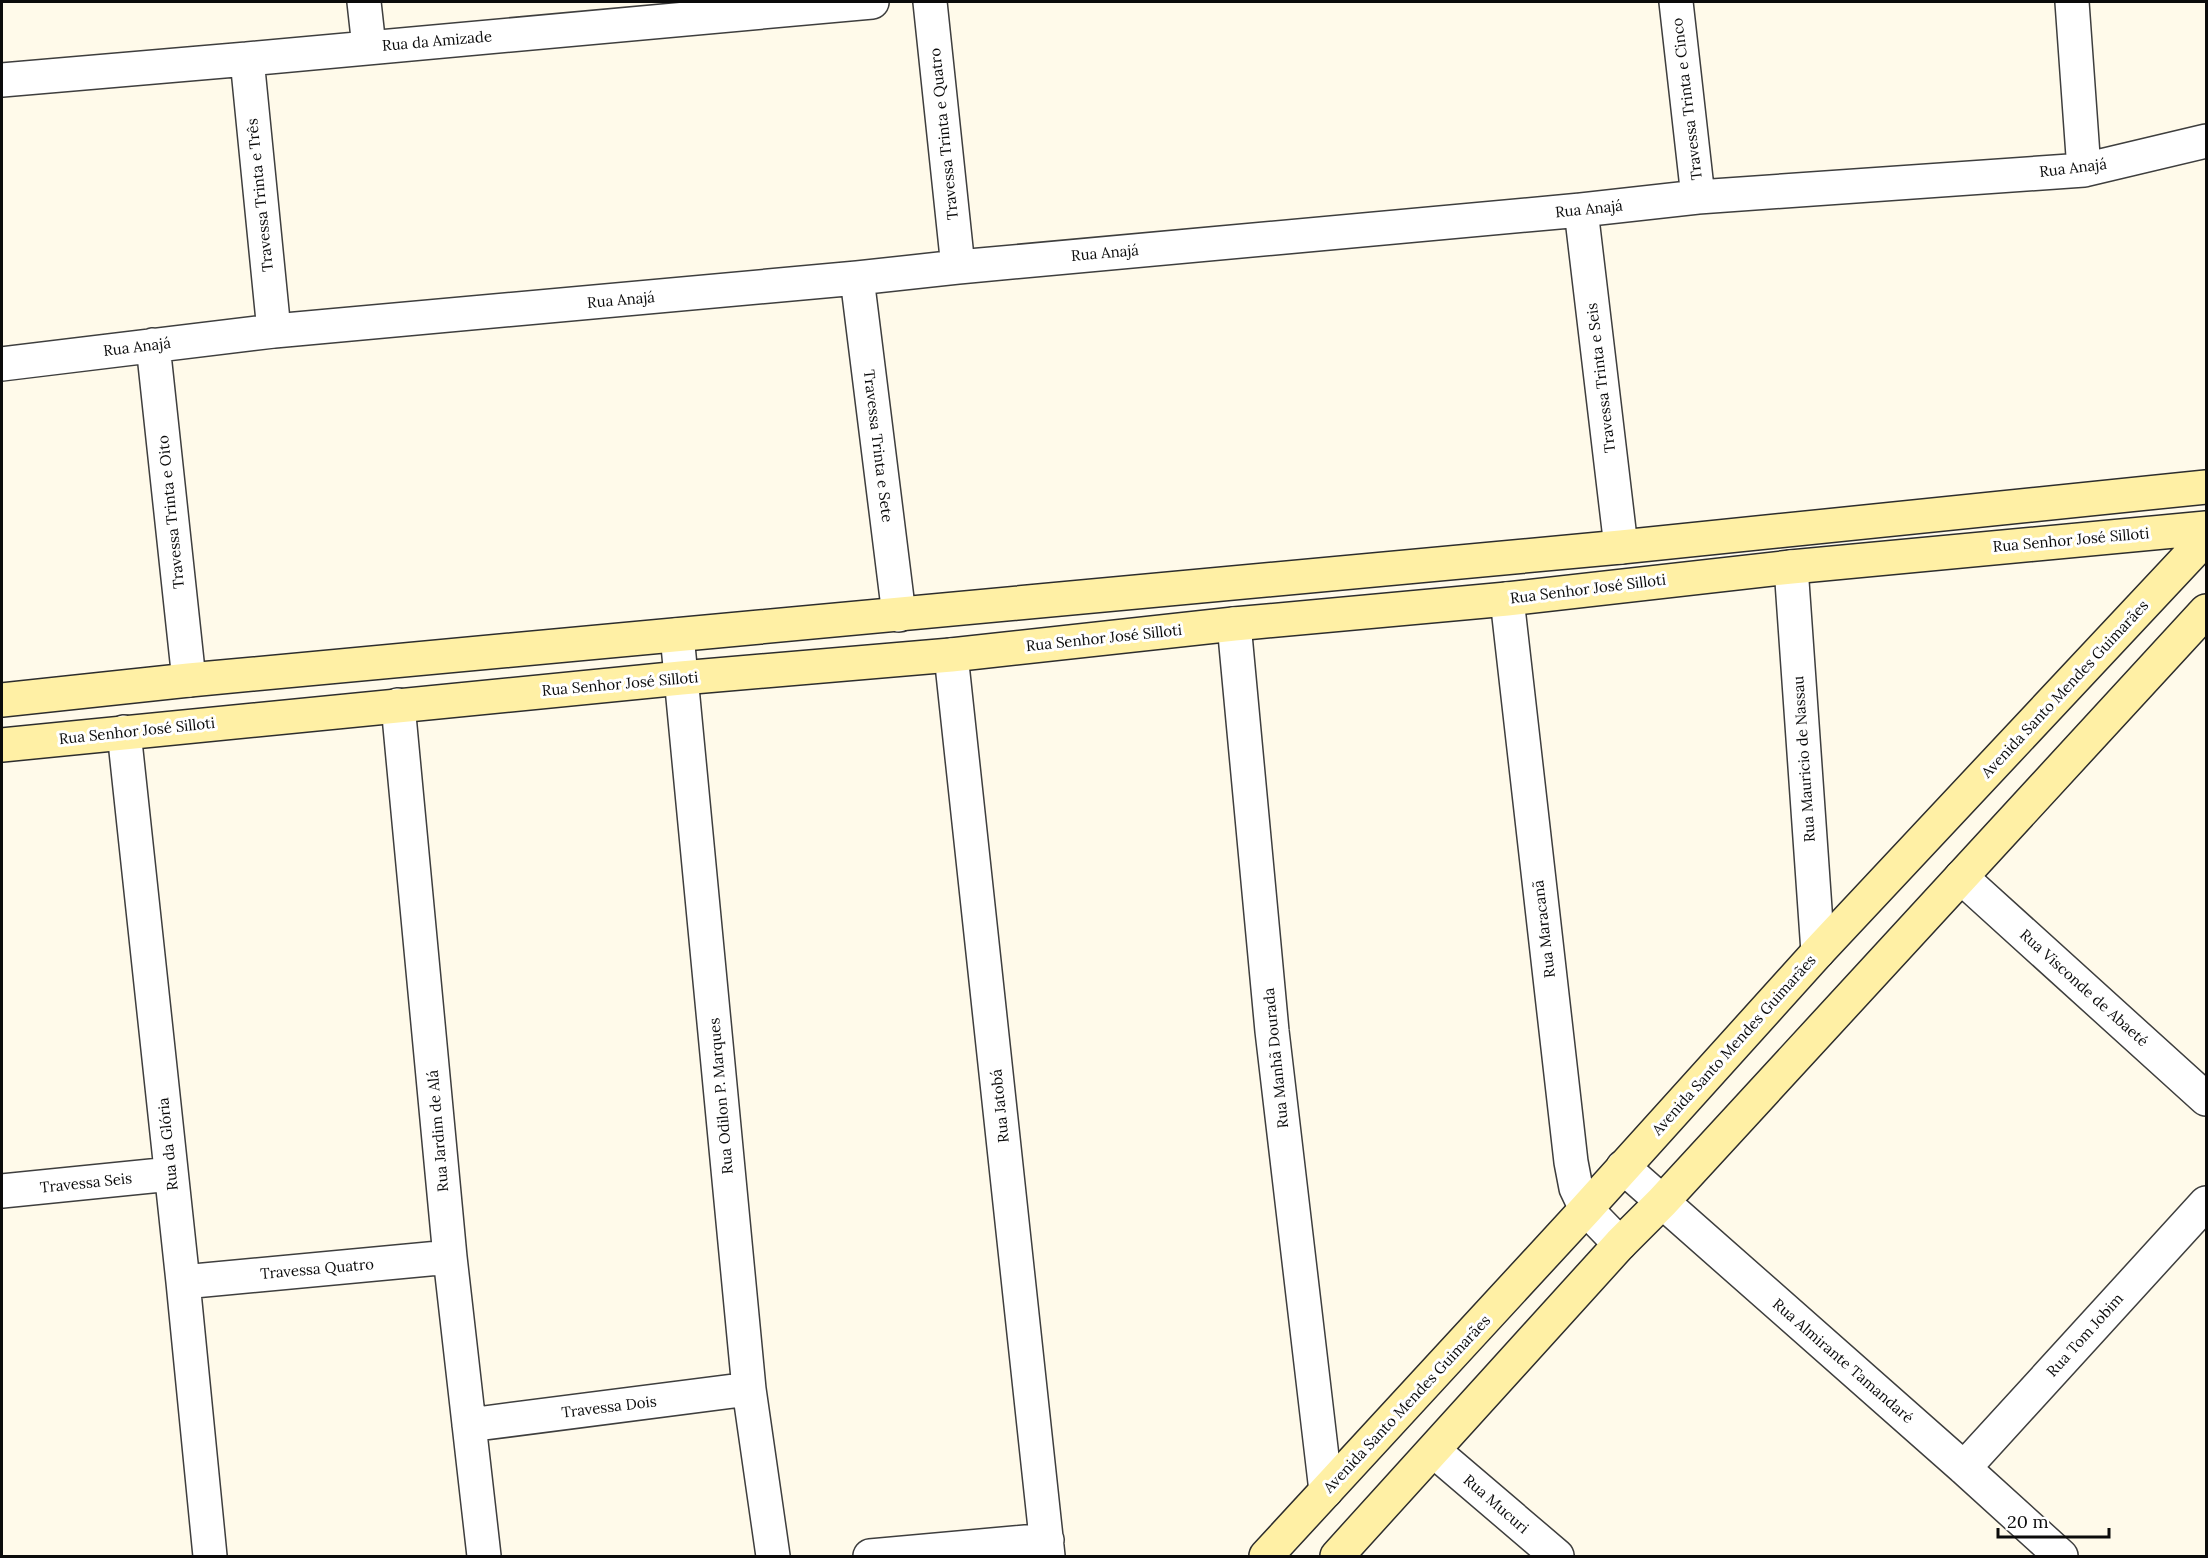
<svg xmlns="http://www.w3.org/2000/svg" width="2208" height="1558" font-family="Lora,serif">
  <rect width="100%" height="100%" fill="#fffaea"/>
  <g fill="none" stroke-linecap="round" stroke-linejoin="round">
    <g stroke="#3e3e3e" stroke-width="36">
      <path id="street" d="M364,2L369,47
        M930,2L958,267
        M1676,2L1698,197
        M2072,2L2084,170
        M247,59L274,331
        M2,80L247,59L872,2
        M1581,210L1621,547
        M857,278L899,615
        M153,345L189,680
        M2,364L274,331L857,278L958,267L1581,210L1698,197L2084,170L2206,141
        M1791,567L1818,952
        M1507,599L1571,1162L1576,1188L1586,1209L1620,1244
        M1234,624L1272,1031L1326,1491
        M677,635L749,1389L773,1556
        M951,655L1048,1556
        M398,705L450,1257L484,1556
        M124,732L183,1282L210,1556
        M1961,877L2206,1099
        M1623,1167L1964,1468L2061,1556
        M2,1191L171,1174
        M183,1282L450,1257
        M469,1425L749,1389
        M1434,1451L1557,1556
        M1964,1468L2206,1203
        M870,1556L1047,1540"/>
    </g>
    <g stroke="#2d2d2d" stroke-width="36">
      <path id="secondary" d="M2,700L189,680L1621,547L2206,487
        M2,745L681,678L951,655L1234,624L1507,599L1791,567L2206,528
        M1266,1556L1586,1209L1818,952L2206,538
        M1337,1556L1620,1244L1662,1202L2206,611"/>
    </g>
    <use href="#street" stroke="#fff" stroke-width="33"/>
    <use href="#secondary" stroke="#fff0a5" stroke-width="33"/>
  </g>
  <g text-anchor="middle" stroke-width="6" stroke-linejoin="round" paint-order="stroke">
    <g font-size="15" fill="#0b0b0b" stroke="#fff">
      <text transform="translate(437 41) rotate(-5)" y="5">Rua da Amizade</text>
      <text transform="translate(1687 99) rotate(-97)" y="5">Travessa Trinta e Cinco</text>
      <text transform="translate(944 134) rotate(-96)" y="5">Travessa Trinta e Quatro</text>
      <text transform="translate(2073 168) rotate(-7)" y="5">Rua Anajá</text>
      <text transform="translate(260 195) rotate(-96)" y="5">Travessa Trinta e Três</text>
      <text transform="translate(1589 209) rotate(-6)" y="5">Rua Anajá</text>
      <text transform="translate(1105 253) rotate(-5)" y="5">Rua Anajá</text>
      <text transform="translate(621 300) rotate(-5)" y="5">Rua Anajá</text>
      <text transform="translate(137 347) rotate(-7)" y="5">Rua Anajá</text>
      <text transform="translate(1601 378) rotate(-97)" y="5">Travessa Trinta e Seis</text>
      <text transform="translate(878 446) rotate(83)" y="5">Travessa Trinta e Sete</text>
      <text transform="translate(171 512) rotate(-96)" y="5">Travessa Trinta e Oito</text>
      <text transform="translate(2071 540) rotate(-5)" y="5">Rua Senhor José Silloti</text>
      <text transform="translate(1588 589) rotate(-7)" y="5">Rua Senhor José Silloti</text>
      <text transform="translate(1104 638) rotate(-6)" y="5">Rua Senhor José Silloti</text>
      <text transform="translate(620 684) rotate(-5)" y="5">Rua Senhor José Silloti</text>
      <text transform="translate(2065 689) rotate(-47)" y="5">Avenida Santo Mendes Guimarães</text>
      <text transform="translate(137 731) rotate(-6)" y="5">Rua Senhor José Silloti</text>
      <text transform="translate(1804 759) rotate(-94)" y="5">Rua Mauricio de Nassau</text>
      <text transform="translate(1544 929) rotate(-97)" y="5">Rua Maracanã</text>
      <text transform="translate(2084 988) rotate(42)" y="5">Rua Visconde de Abaeté</text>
      <text transform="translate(1734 1045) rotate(-48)" y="5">Avenida Santo Mendes Guimarães</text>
      <text transform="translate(1276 1058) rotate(-96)" y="5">Rua Manhã Dourada</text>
      <text transform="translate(721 1096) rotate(-95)" y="5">Rua Odilon P. Marques</text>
      <text transform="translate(1000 1106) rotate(-96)" y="5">Rua Jatobá</text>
      <text transform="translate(438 1131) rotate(-95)" y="5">Rua Jardim de Alá</text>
      <text transform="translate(168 1144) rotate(-96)" y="5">Rua da Glória</text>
      <text transform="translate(86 1183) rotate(-6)" y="5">Travessa Seis</text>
      <text transform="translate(317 1269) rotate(-5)" y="5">Travessa Quatro</text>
      <text transform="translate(2085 1335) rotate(-48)" y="5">Rua Tom Jobim</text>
      <text transform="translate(1843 1361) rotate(41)" y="5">Rua Almirante Tamandaré</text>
      <text transform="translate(1407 1404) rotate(-47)" y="5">Avenida Santo Mendes Guimarães</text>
      <text transform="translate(609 1407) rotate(-7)" y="5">Travessa Dois</text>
      <text transform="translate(1496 1504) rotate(41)" y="5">Rua Mucuri</text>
    </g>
  </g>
  <rect width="2208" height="1558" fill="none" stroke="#0b0b0b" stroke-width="6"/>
  <path d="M1998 1528v9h111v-9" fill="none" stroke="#0b0b0b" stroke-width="3"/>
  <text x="2007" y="1528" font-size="18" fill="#0b0b0b" stroke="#ffffff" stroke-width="4.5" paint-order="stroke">20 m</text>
</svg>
